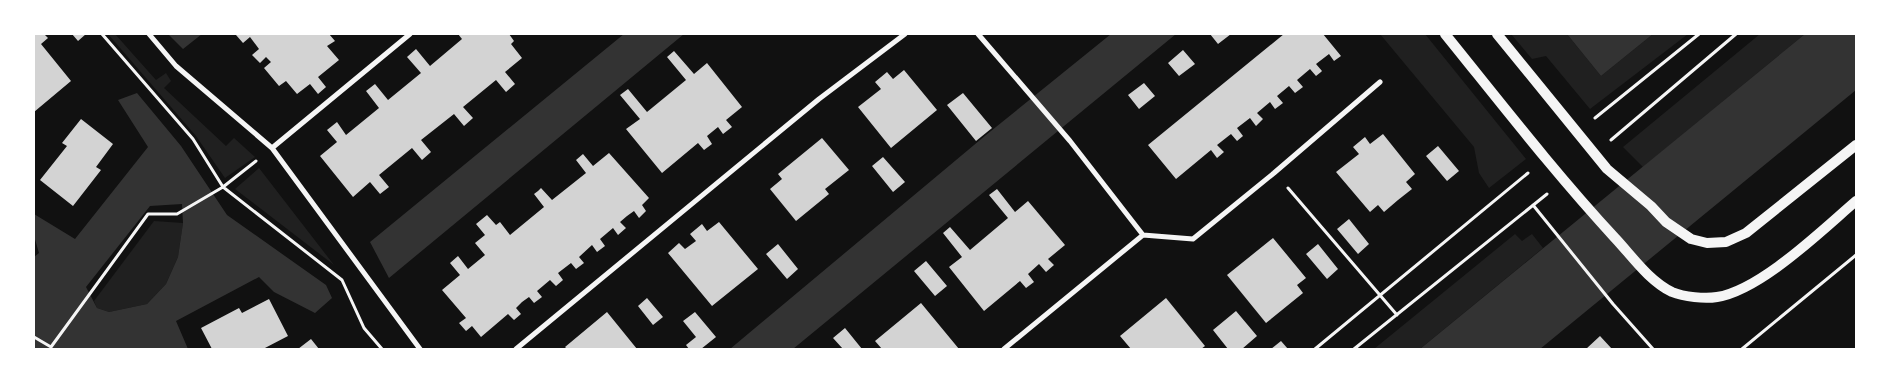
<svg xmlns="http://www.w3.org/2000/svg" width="1890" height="383" font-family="Manrope,sans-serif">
  <rect width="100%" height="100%" fill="#111"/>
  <path fill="#202020" d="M108,34H115L156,80L166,73L171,81L164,88L226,146L234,138L255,157L225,178L196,136Z
    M1380,34H1425L1526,159L1489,188L1479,173L1474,147Z
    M1511,34H1567L1601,76L1653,34H1688L1590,109L1546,56L1532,59Z
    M1760,34H1805L1643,167L1623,147Z
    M259,168L334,265L235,189Z
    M154,221L183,223L178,257L166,284L147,304L109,312L97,308L94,301Z
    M1515,234L1522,241L1532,234L1543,248L1420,349H1374Z"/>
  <path fill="#333" fill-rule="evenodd" d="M168,34H202L183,49Z
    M624,34H684L389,278L370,242Z
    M1111,34H1176L793,349H730L986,135Z
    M1567,34H1653L1601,76Z
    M1805,34H1856V90L1540,349H1420Z
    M137,93L181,146L227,215L326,285L332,298L315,313L274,292L259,277L176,321L188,349H34V257L39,253L34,236V214L75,239L148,147L118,100ZM182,204L183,223L178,257L166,284L147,304L109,312L97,308L86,287L150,206Z"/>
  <path fill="#d3d3d3" d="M36,34H44L48,38L41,44L71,81L34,112V35Z
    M72,34H86L78,41Z
    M237,34H329L335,41L327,46L339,60L318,77L326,87L318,94L310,84L297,94L286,81L279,86L264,68L271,62L266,57L260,63L252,55L259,49L250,37L243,43L236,35Z
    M458,34H509L514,41L511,44L522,58L505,72L515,84L506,92L496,80L463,107L473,118L464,126L454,114L421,140L431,152L422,160L412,148L379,175L389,187L380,194L370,182L353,197L320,156L337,142L327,130L337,122L346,135L379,108L366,91L375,84L388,100L421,73L407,57L416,49L430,66L462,39Z
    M1210,34H1231L1218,44Z
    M1284,34H1323L1341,56L1334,61L1329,54L1316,64L1322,71L1321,72L1316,76L1310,69L1297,80L1303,87L1295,93L1289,86L1277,96L1283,103L1275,109L1270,102L1257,113L1263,119L1256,126L1250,118L1237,128L1243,136L1237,141L1231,134L1217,145L1224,152L1217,158L1211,150L1176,179L1148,145Z
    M1183,50L1195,64L1179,76L1168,63Z
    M674,51L694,74L707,63L742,107L726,120L732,127L723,134L718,127L707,136L712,144L704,150L698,143L662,173L626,129L640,119L620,95L628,89L647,112L686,80L667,57Z
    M904,70L937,110L891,148L858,107L881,89L875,82L887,72L893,79Z
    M1144,83L1155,96L1139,109L1128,95Z
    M963,93L992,128L976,141L947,105Z
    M81,119L113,144L96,167L101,170L73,206L40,180L67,146L62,143Z
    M1383,134L1415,174L1406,182L1412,189L1398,200L1384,212L1378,205L1370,212L1336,172L1359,154L1353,147L1365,137L1370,144Z
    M822,138L849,170L825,189L829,194L796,221L770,189L782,179L778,174Z
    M1438,146L1459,171L1447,181L1426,156Z
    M609,153L649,198L642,205L646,211L639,218L634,211L627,216L620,222L626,228L618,235L613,228L600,239L605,246L597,252L592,245L579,257L584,263L576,269L571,263L558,273L563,280L556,286L550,280L537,291L542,297L534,303L529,297L522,302L516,308L521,314L514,320L508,314L481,337L472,326L466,331L459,323L466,318L442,290L460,275L450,263L458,256L468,269L485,255L475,243L485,235L476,224L487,215L496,225L500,222L510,235L544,207L534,194L538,191L541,188L552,200L586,173L576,160L583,154L593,166Z
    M883,157L905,182L893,192L872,166Z
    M997,189L1015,212L1028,201L1065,245L1048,259L1054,265L1046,272L1039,264L1028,274L1034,282L1026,288L1020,281L984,311L949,267L962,257L943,233L950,227L970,250L1008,218L989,195Z
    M1349,219L1369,244L1358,254L1337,229Z
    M719,222L758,269L712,306L668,253L679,243L685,249L696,241L690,234L702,224L707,231Z
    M1273,238L1306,278L1297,285L1303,293L1266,323L1227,275Z
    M778,244L798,269L787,279L766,254Z
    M1318,244L1338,269L1327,279L1306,254Z
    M926,261L947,286L935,296L914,271Z
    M647,298L663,317L653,325L638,306Z
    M1166,298L1205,346L1201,349H1131L1120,336Z
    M269,299L288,336L263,349H212L201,328L239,308L242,313Z
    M921,303L959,349H882L875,341Z
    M1236,311L1257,336L1242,349H1228L1213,330Z
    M607,312L637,349H567L565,347Z
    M695,312L716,337L701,349H689L686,345L696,337L683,321Z
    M845,328L862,349H843L833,338Z
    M1600,336L1612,349H1586Z
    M311,339L319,349H298Z
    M1281,341L1288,349H1271Z"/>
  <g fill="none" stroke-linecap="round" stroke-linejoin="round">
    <path stroke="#f5f5f5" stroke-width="3" d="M102,34L193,139L223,187L342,280L364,328L382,349
      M1595,118L1699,34
      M1611,140L1736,34
      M1288,188L1397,315
      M1533,205L1613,304L1653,349
      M34,337L51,347L148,214H177L223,187L256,161
      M1315,349L1528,173
      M1354,349L1547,194
      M1742,349L1856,255"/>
    <path stroke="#f5f5f5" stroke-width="5" d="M149,34L176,66L272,148L420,349
      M978,34L1070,141L1143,235
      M272,148L410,34
      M516,349L819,99L905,34
      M1004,349L1143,235L1193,239L1274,173L1380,82"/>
    <path stroke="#f5f5f5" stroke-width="10" d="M1445,34C1500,102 1555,173 1615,238C1632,256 1649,281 1672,292C1684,297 1705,299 1717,297C1761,290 1822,230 1856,201
      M1497,34L1607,169L1651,206L1666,222L1691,239L1707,243L1726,242L1746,233L1856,145"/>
  </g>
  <rect width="1890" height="383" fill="none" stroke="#ffffff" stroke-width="70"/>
</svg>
